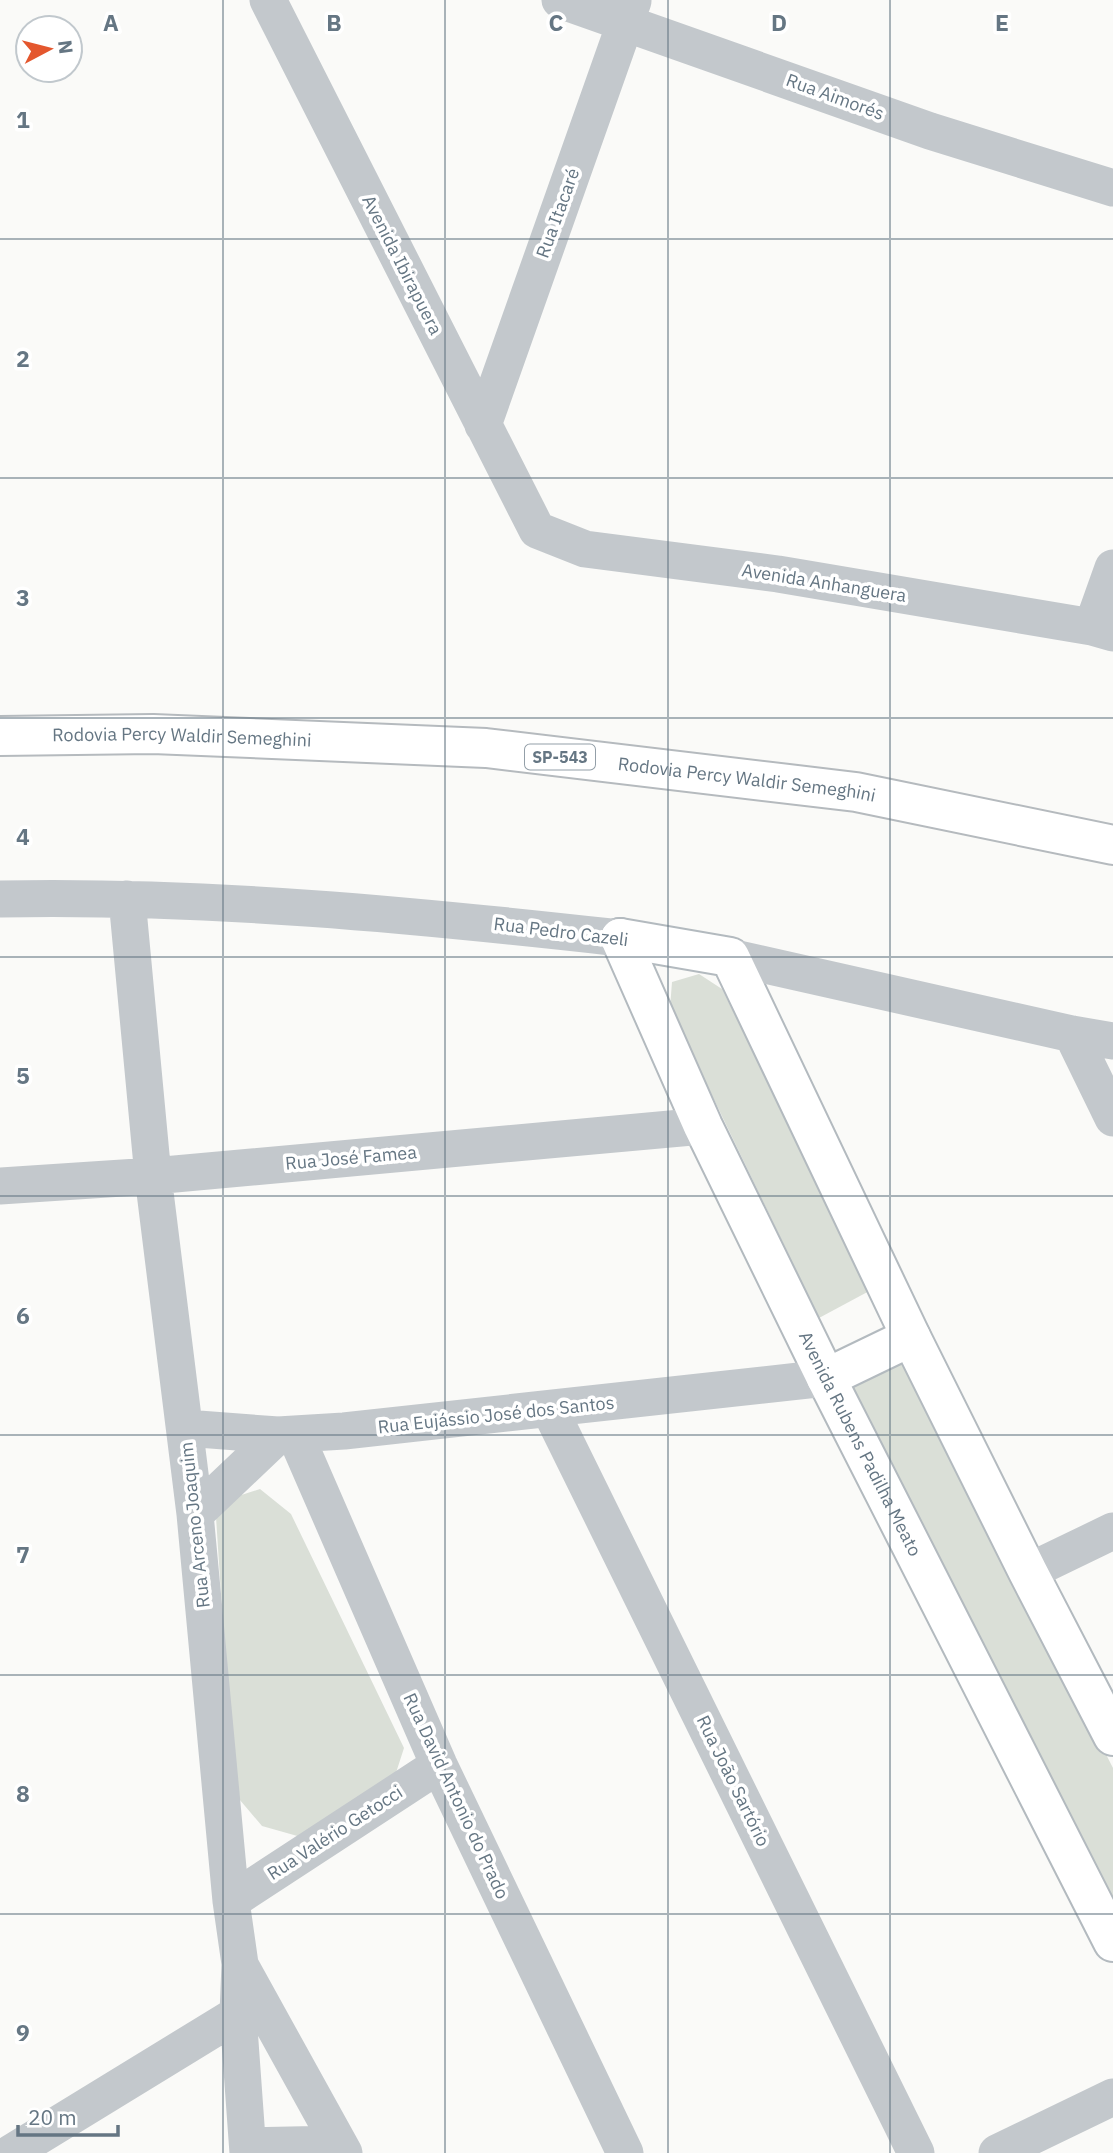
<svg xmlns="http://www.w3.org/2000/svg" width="1113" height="2153" font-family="'IBM Plex Sans',sans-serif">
  <rect width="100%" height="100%" fill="#fafaf8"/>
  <path fill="#dadfd7" d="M699,974L722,989L873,1289L819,1318L670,1008L672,982Z
    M901,1355L1113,1768V1909L844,1385Z
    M260,1489L291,1514L404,1748L393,1782L308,1839L262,1826L234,1793L216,1517L229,1499Z"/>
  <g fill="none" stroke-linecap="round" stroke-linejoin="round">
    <g stroke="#b3babf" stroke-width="42">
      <g id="secondary">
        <path id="s1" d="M620,938L703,1126L826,1378L1113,1942"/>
        <path d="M620,938L730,957L911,1337L1028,1572L1113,1736"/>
        <path d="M826,1378L911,1337"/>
      </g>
    </g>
    <g stroke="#b5babe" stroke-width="42">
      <g id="primary">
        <path id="s2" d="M0,736L153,734L486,748L856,792L1113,845"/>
      </g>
    </g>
    <path stroke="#c3c8cc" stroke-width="37" d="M268,0L537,530L585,549L778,574L1092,627L1113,633
      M560,0L930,131L1113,188
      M483,425L633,1
      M1092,627L1113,568
      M0,899C207,895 414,915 620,938
      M127,899L153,1176L195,1514L231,1901L240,1964L238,2014L248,2153
      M730,957L1072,1034L1113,1041
      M1072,1034L1113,1118
      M0,1186L153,1176L703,1126
      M550,1410L916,2153
      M185,1428L278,1435
      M295,1434L439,1765L625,2153
      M195,1514L278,1435L344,1431L826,1378
      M1028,1572L1113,1531
      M231,1901L439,1765
      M240,1965L344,2153
      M248,2146L339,2144
      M11,2153L238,2014
      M997,2153L1113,2097"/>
    <use href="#secondary" stroke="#fff" stroke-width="38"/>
    <use href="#primary" stroke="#fff" stroke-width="38"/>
  </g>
  <path fill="none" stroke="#657683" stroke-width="2" stroke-opacity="0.55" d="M223,0V2153M445,0V2153M668,0V2153M890,0V2153M0,239H1113M0,478H1113M0,718H1113M0,957H1113M0,1196H1113M0,1435H1113M0,1675H1113M0,1914H1113"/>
  <g text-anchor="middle" stroke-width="7" stroke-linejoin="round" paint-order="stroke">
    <rect fill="#fff" stroke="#939fa8" stroke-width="2" x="525" y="744.5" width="70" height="25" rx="5"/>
    <g font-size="16" font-weight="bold" fill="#657683">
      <text x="560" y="763">SP-543</text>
    </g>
    <g font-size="18" fill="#657683" stroke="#fff">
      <text transform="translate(835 97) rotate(20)" y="6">Rua Aimorés</text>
      <text transform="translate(558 213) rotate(-70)" y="6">Rua Itacaré</text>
      <text transform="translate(402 265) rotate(63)" y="6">Avenida Ibirapuera</text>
      <text transform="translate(824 583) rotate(9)" y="6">Avenida Anhanguera</text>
      <text dy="6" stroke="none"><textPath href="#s2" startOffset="182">Rodovia Percy Waldir Semeghini</textPath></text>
      <text dy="6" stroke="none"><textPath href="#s2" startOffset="749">Rodovia Percy Waldir Semeghini</textPath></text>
      <text transform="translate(561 932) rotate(7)" y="6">Rua Pedro Cazeli</text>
      <text transform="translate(351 1158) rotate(-5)" y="6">Rua José Famea</text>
      <text transform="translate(496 1415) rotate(-6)" y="6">Rua Eujássio José dos Santos</text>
      <text dy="6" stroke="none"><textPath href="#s1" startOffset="560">Avenida Rubens Padilha Meato</textPath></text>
      <text transform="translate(195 1525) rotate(-96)" y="6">Rua Arceno Joaquim</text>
      <text transform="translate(733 1781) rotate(64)" y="6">Rua João Sartório</text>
      <text transform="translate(456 1796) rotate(65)" y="6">Rua David Antonio do Prado</text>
      <text transform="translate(335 1833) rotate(-33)" y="6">Rua Valério Getocci</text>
    </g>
  </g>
  <g font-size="23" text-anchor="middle" font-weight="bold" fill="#657683" stroke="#fff" stroke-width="7" stroke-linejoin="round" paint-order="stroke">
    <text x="111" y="31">A</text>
    <text x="334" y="31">B</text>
    <text x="556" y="31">C</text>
    <text x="779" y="31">D</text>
    <text x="1002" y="31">E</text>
    <text x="23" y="128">1</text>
    <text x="23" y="367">2</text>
    <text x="23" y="606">3</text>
    <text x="23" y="845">4</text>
    <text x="23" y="1084">5</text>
    <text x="23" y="1324">6</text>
    <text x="23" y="1563">7</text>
    <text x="23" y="1802">8</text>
    <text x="23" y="2041">9</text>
  </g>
  <g transform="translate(49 49) rotate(83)"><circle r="33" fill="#ffffff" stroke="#c1c8cd" stroke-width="2"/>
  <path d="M0-5L12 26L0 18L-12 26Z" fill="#e4572e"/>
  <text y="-10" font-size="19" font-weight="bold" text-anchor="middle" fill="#657683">N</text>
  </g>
  <path d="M18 2125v10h100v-10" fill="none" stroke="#657683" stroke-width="3.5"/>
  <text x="28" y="2125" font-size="21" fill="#657683" stroke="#ffffff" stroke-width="5" paint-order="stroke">20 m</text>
</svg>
